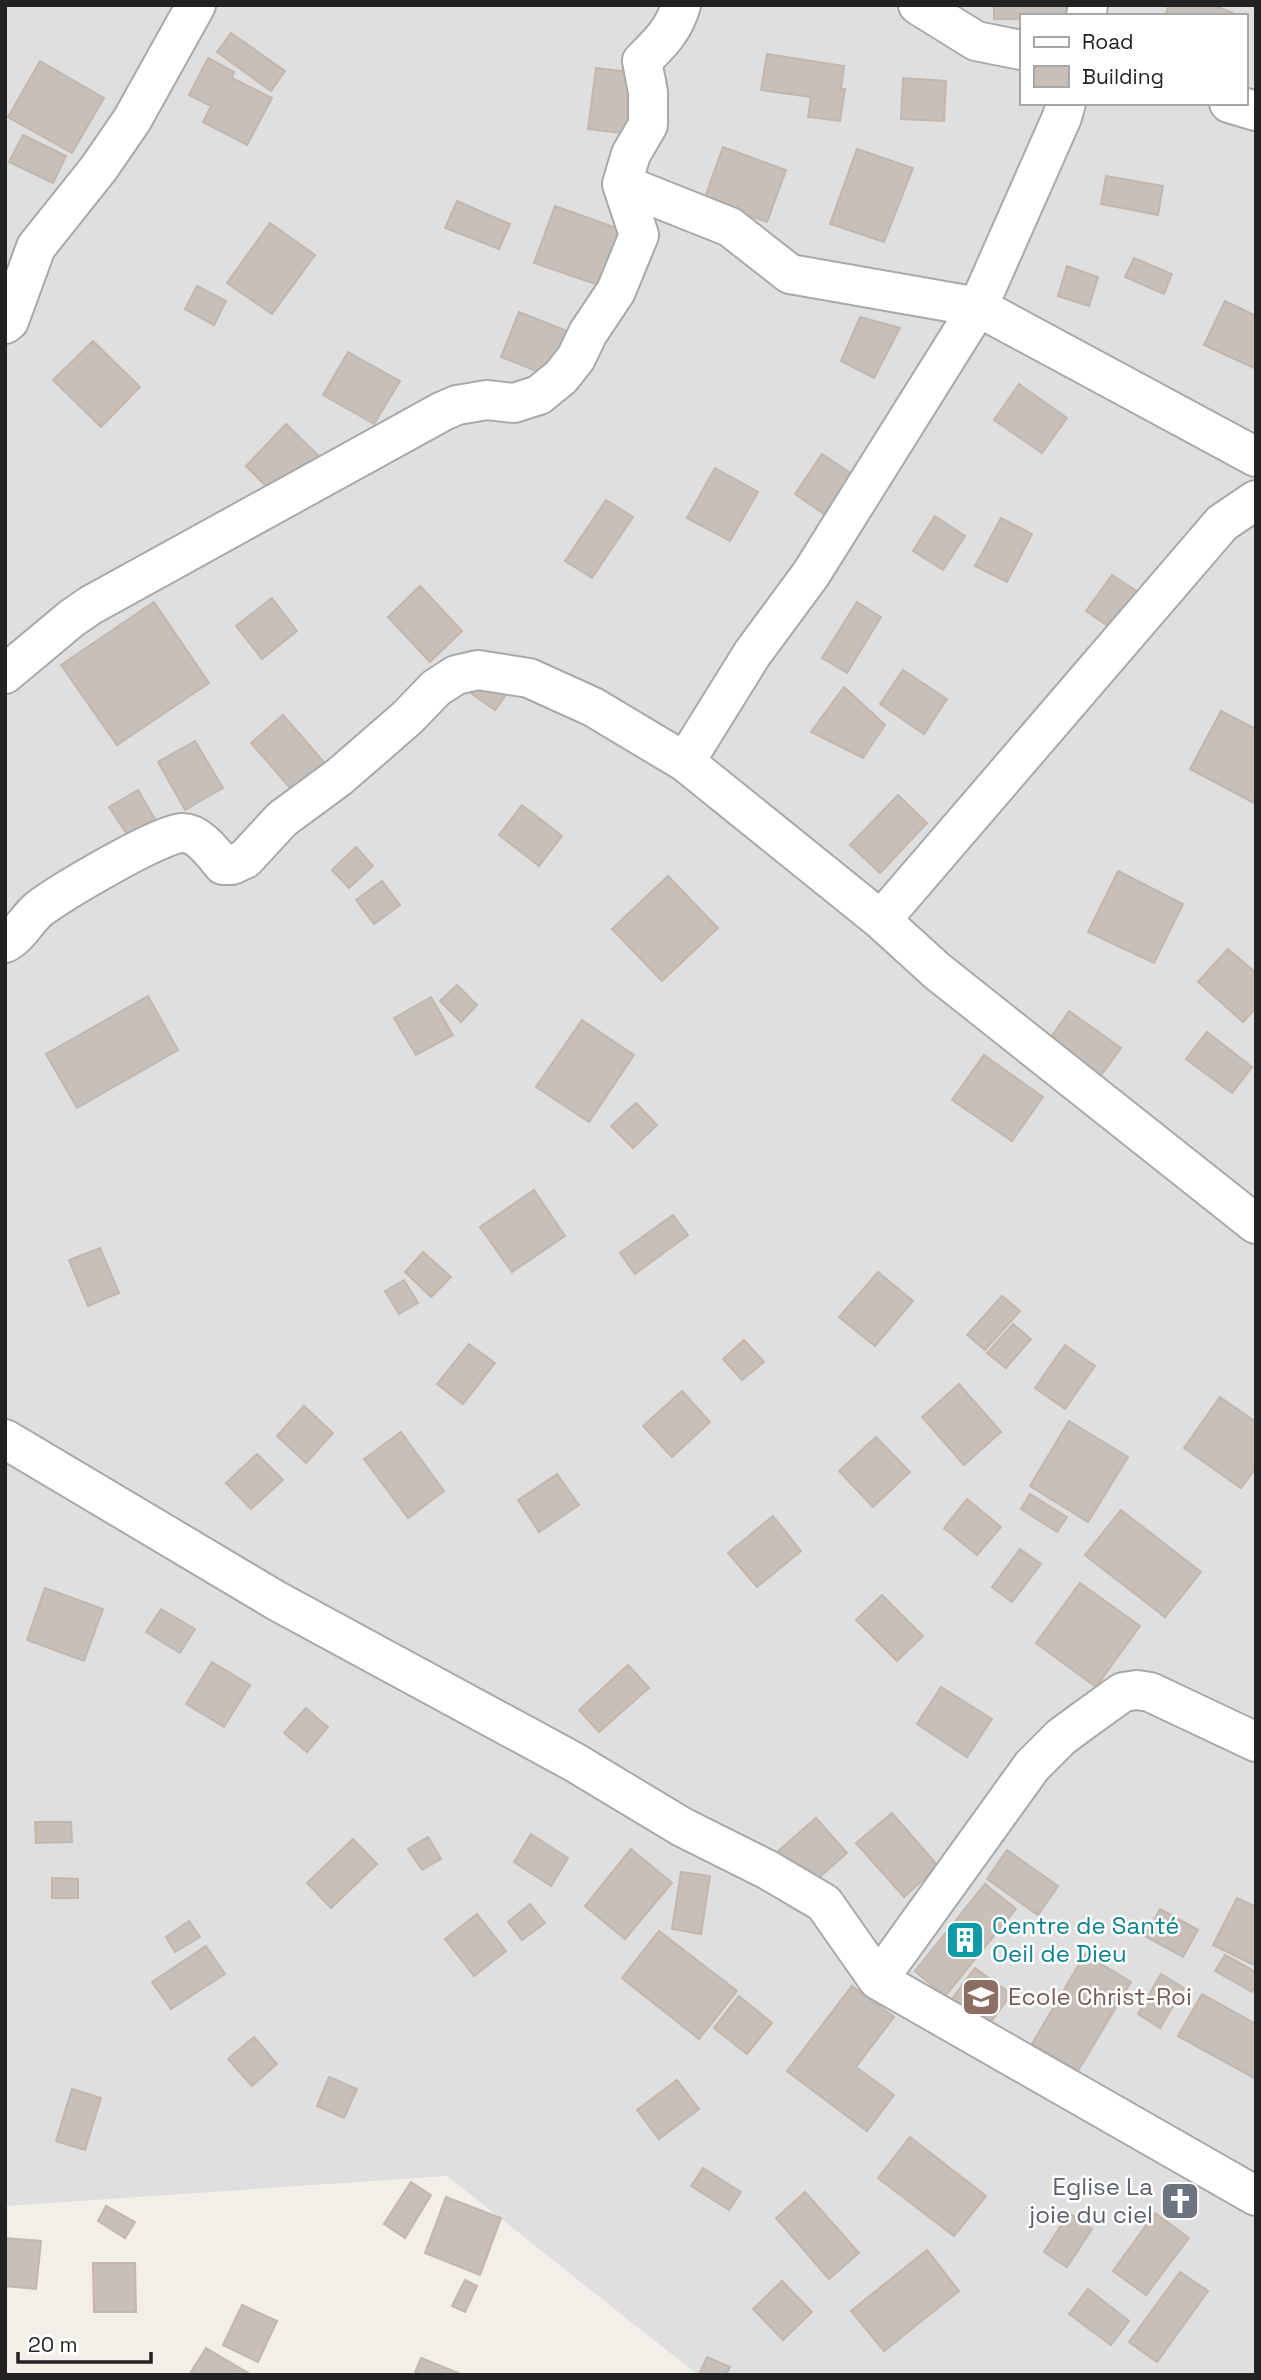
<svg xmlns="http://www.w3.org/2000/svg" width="1261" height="2380" font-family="'Space Grotesk',sans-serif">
  <rect width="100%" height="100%" fill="#f2efe9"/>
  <path fill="#e0dfdf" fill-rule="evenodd" d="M5,5H1256V2375H698L447,2176L5,2206ZM1021,16H1245V103H1021Z"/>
  <path fill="#c7bfb8" stroke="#c4b6ab" stroke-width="2" d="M994,5H1068V16H1021V19H994Z
    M1169,5H1213L1233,13L1232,16H1165Z
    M231,33L285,71L271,91L217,52Z
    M767,54L844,66L841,89H845L840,121L808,117L811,97L761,90Z
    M208,58L234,72L232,78L272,98L247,145L203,122L211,106L189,95Z
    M40,61L104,98L72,153L8,117Z
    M596,68L638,73L631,134L588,129Z
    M903,78L946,81L944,121L901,119Z
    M23,135L66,156L53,183L9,162Z
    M723,147L786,170L767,222L704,200Z
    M857,149L913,168L884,242L830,224Z
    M1106,176L1163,186L1158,215L1101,204Z
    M457,201L510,224L499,249L445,228Z
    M555,206L628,232L607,288L534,263Z
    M270,223L315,255L272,314L227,283Z
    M1134,258L1172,274L1164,294L1125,277Z
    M1067,266L1098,277L1089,306L1058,296Z
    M197,286L226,301L214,325L185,309Z
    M1225,301L1256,316V369L1204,345Z
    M519,312L572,333L554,378L501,357Z
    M860,317L900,328L874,378L841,361Z
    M93,341L140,387L101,427L53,380Z
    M348,352L400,381L374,424L323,395Z
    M1019,384L1067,418L1042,453L994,420Z
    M286,424L320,457L279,499L246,466Z
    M822,454L852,474L824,514L795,494Z
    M715,468L758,492L730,541L687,518Z
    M606,500L633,517L592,578L565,561Z
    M935,516L965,536L943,570L913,551Z
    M1001,518L1032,534L1007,582L975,566Z
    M1112,575L1146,597L1120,634L1086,611Z
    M420,586L462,631L430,662L388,617Z
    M272,598L297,631L262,659L236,626Z
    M154,602L209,683L117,745L61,665Z
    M857,602L881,617L847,673L822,658Z
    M903,670L947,699L924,734L880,704Z
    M483,679L506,695L495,710L472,694Z
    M844,687L885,725L863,758L811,732Z
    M1221,711L1256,729V804L1190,769Z
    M283,715L330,769L298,797L251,743Z
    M195,741L223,788L185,810L158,762Z
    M138,790L159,826L132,842L109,807Z
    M898,795L927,823L880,873L850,845Z
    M522,805L562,836L539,866L499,835Z
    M356,847L373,866L349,888L332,870Z
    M1118,871L1183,904L1154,963L1088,932Z
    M668,876L718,928L662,981L612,929Z
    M382,881L400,905L374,924L356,900Z
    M1228,949L1256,973V1008L1243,1022L1198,982Z
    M457,985L477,1005L461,1022L440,1001Z
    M148,996L178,1050L77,1108L46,1054Z
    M431,997L453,1035L416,1055L394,1018Z
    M1069,1011L1121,1048L1096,1082L1045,1046Z
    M582,1020L634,1055L589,1122L536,1087Z
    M1207,1032L1252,1067L1232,1093L1186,1059Z
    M984,1055L1043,1097L1012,1141L952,1100Z
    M636,1103L657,1125L633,1148L611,1126Z
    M534,1190L565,1236L512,1272L480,1227Z
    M673,1215L688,1235L635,1274L620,1253Z
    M100,1248L119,1293L88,1306L69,1260Z
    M423,1252L451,1277L431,1297L405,1272Z
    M878,1272L913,1301L875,1346L839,1317Z
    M404,1280L418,1303L399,1314L385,1291Z
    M1002,1296L1020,1311L985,1350L967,1335Z
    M1013,1324L1031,1339L1006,1368L987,1353Z
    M744,1340L764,1362L742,1380L723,1359Z
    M469,1344L495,1363L463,1404L437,1384Z
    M1065,1345L1095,1366L1065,1409L1035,1388Z
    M959,1384L1001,1432L964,1465L922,1417Z
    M682,1391L710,1422L672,1457L643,1426Z
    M1220,1397L1256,1422V1468L1241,1488L1184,1448Z
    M304,1406L333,1433L306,1463L277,1436Z
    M1069,1421L1128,1457L1088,1522L1030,1486Z
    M401,1432L444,1491L408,1518L364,1459Z
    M876,1437L910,1472L873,1507L839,1471Z
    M257,1454L283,1480L251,1509L226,1483Z
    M557,1474L579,1505L539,1532L518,1500Z
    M1030,1494L1067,1517L1057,1532L1021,1509Z
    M967,1499L1001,1527L977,1555L944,1528Z
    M1121,1510L1201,1572L1165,1617L1085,1555Z
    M773,1516L801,1551L757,1587L728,1553Z
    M1020,1549L1041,1564L1012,1602L992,1587Z
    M1080,1583L1140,1626L1096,1687L1036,1643Z
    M45,1588L103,1609L84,1661L27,1640Z
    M882,1595L923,1636L897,1661L856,1620Z
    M161,1609L195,1629L180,1653L146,1632Z
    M212,1662L250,1685L224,1727L186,1704Z
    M628,1665L649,1688L599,1732L579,1710Z
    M941,1687L992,1719L967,1757L917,1724Z
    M306,1708L328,1727L307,1752L284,1733Z
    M892,1813L938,1866L904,1897L856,1843Z
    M816,1818L847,1853L807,1888L776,1853Z
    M35,1822H71L72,1842L36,1843Z
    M531,1834L568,1858L551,1886L514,1862Z
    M428,1837L441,1859L422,1870L408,1849Z
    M353,1839L377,1864L331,1908L307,1883Z
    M631,1849L672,1883L625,1939L585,1906Z
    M1007,1850L1058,1886L1038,1915L987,1879Z
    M681,1872L710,1876L701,1934L672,1929Z
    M52,1878L78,1879V1898H52Z
    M985,1884L1016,1909L945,1996L915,1971Z
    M1237,1898L1256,1907V1966L1213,1945Z
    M530,1904L545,1923L522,1940L508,1922Z
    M1160,1909L1198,1930L1183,1957L1145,1936Z
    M477,1914L506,1951L474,1976L445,1939Z
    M189,1921L200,1937L175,1952L166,1937Z
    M659,1931L737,1991L699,2039L622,1978Z
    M206,1946L225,1974L171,2009L152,1982Z
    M1085,1954L1131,1982L1078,2071L1032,2044Z
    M1225,1955L1256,1972V1985L1252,1992L1215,1971Z
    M975,1968L1011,1994L988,2026L952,1999Z
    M1161,1974L1184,1988L1160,2028L1138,2014Z
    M852,1986L894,2017L856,2067L894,2095L867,2131L787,2071Z
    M1202,1994L1256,2024V2079L1178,2036Z
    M739,1996L772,2023L747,2054L714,2028Z
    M254,2037L277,2064L252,2086L228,2059Z
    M329,2077L357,2089L344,2118L317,2106Z
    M677,2080L699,2109L659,2139L637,2110Z
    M72,2089L101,2098L85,2150L56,2141Z
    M910,2137L986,2196L954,2236L878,2178Z
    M703,2168L741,2192L729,2210L691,2186Z
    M411,2182L431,2195L405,2238L384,2224Z
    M805,2192L859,2253L829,2279L776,2218Z
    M446,2197L501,2218L480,2275L425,2253Z
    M106,2206L135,2222L125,2238L98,2221Z
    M1069,2213L1092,2229L1067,2267L1044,2252Z
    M1155,2213L1189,2238L1146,2295L1113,2271Z
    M5,2238L41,2241L36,2289L5,2286Z
    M927,2250L959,2291L884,2351L851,2311Z
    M93,2263H135L136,2312H94Z
    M1180,2272L1208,2291L1157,2362L1129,2342Z
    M465,2280L477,2286L465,2312L452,2306Z
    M782,2281L812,2312L783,2340L753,2309Z
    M1088,2289L1129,2321L1111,2345L1069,2314Z
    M242,2305L277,2321L258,2362L223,2345Z
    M206,2348L248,2373L247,2375H189Z
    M707,2357L730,2367L726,2375H699Z
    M421,2358L463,2375H414Z"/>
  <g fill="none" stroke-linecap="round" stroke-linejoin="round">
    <g stroke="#a9a9a9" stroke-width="42">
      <path id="minor" d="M918,5L976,41L1021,50
        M1086,16L1088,5
        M1229,103L1256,111
        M622,184L730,227L790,274L978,307L1256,457
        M5,324L9,321L36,247L99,168L132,120L196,5
        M5,674L72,618L91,605L443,411L457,405L487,400L514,403L539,395L561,377L576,358L588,333L616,291L639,235L622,184L631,154L648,125V92L642,61C660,43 674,30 681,5
        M685,762L752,654L811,574L978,307L1062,117L1066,103
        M881,920L1222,523L1256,500
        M5,943C19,936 27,919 39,909C60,893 159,834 182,833C198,832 214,854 223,865H232L245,859L282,819L339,777L407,718L436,688L456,675L478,670L529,678L593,707L685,762L881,920L937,971L1256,1224
        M5,1439L277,1601L574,1762L682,1827L768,1870L824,1903L878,1980L1256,2196
        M878,1980L1032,1766L1061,1737L1084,1720L1123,1692L1137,1690L1150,1692L1256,1742"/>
    </g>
    <use href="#minor" stroke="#fff" stroke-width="38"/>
  </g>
  <defs>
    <g id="building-square" transform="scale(2.0125)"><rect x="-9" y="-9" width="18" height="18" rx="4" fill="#0f9aa8" stroke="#fff"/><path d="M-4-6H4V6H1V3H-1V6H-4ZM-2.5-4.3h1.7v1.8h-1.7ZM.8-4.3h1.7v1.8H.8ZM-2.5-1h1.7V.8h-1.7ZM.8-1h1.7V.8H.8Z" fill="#fff"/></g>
    <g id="school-square" transform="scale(2.0125)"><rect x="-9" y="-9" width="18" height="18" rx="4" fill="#8d6e63" stroke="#fff"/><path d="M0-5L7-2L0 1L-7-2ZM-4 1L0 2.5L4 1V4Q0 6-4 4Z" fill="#fff"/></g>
    <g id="church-square" transform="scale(2.0125)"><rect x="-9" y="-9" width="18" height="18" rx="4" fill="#6b7280" stroke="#fff"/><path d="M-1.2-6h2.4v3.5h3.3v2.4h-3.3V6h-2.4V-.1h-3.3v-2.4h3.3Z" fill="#fff"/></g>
  </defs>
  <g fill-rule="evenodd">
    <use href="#building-square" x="965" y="1940"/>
    <use href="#school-square" x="981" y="1997"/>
    <use href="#church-square" x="1180" y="2201"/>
  </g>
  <g text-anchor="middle" stroke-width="5" stroke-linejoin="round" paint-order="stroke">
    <g font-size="24" fill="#0d838f" stroke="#fff" text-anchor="start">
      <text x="992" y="1934">Centre de Santé<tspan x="992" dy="28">Oeil de Dieu</tspan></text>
    </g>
    <g font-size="24" fill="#785e54" stroke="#fff" text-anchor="start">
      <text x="1008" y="2005">Ecole Christ-Roi</text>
    </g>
    <g font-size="24" fill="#5b616d" stroke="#fff" text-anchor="end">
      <text x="1153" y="2195">Eglise La<tspan x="1153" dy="28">joie du ciel</tspan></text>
    </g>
  </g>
  <rect width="1261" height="2380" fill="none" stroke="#222222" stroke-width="14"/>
  <rect x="1020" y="14" width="228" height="91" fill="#ffffff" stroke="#a7a7a7" stroke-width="2"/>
  <rect x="1034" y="37" width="35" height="10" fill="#ffffff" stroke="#a7a7a7" stroke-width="2"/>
  <text x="1082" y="49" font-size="21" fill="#222222">Road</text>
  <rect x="1034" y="66" width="35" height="21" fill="#c7bfb8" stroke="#a7a7a7" stroke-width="2"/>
  <text x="1082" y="84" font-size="21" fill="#222222">Building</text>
  <path d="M18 2352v10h133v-10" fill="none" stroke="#222222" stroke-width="3.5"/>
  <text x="28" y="2352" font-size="21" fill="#222222" stroke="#ffffff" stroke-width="5" paint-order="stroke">20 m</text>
</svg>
